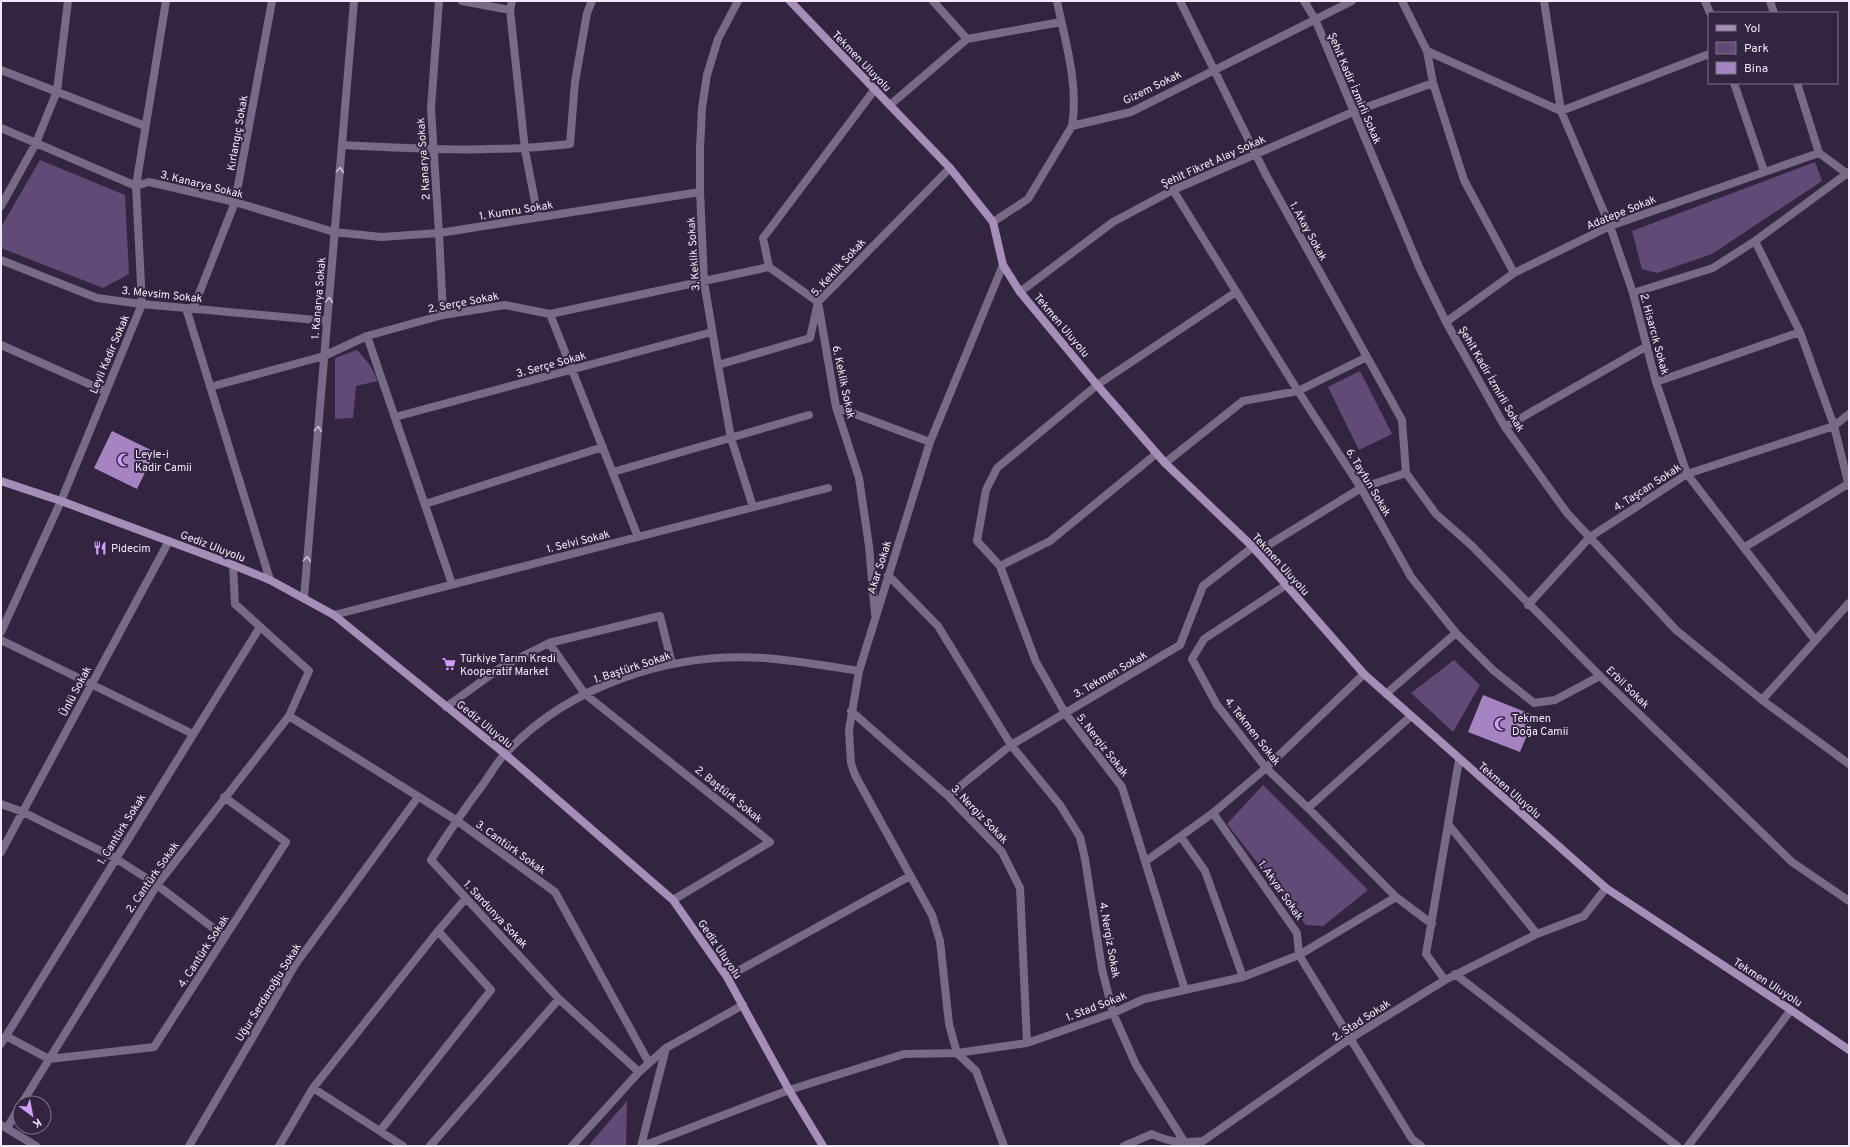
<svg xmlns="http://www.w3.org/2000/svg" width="1850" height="1147" font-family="Overpass,sans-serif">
  <rect width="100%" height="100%" fill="#33253f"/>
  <path fill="#624a76" d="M40,160L125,195L129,274L103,288L1,248V227Z
    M1815,162L1822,181L1712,254L1657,273L1642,269L1632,231Z
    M357,350L370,365L378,381L356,386L353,418L335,419V358Z
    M1360,371L1392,434L1359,450L1328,387Z
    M1454,660L1480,685L1453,732L1411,693Z
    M1263,785L1368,890L1323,926L1306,925L1227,824Z
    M627,1101L626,1146H588Z"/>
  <path fill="#a584c1" d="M112,431L155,452L137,489L94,468Z
    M1483,695L1535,716L1520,752L1468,732Z"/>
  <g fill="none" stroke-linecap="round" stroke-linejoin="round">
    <path stroke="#796b86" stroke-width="8" d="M439,1L431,108L439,233L443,315
      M462,1L510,10
      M512,1L510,10L525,150L538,217
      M738,1L718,39L707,75L702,108L700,149V192L704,282L718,365L731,438L753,507
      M933,1L967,39
      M1057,1C1065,41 1079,85 1072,126
      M1180,1L1266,175L1402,420L1406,473
      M1304,1L1315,19L1420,269L1446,322L1505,427L1567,513L1676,630L1762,700L1849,764
      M1402,1L1427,51L1433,83L1464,180L1514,273
      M1544,1L1561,111L1610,226L1633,293L1656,382L1687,474L1815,640
      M1705,1L1710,13
      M1770,1L1774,13
      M1427,51L1561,111L1709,54
      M1,70L145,126
      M1734,83L1764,171
      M1797,83L1819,153L1849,175
      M890,105L967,39L1061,22
      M1,128L136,186L149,182L235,202L334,232L381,237L439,233L700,192
      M342,145C418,149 494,153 570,144L575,82L587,13L592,1
      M1173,190L1298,391L1361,488L1411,577L1456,633L1493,670L1534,703L1555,700L1600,676
      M1,206L36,143L57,91L68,1
      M993,222L1028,199L1072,126L1131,112L1352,1
      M1755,241L1800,332L1834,426L1849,486
      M1,260L97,298L142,304L327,321
      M1003,265L930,442L859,671L849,730L851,763L855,775L932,915L940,941L949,1024L957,1053L976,1071L1004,1146
      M769,267L763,238L875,89
      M1020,292L1113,222L1173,190L1353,112L1433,83
      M1633,293L1713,268L1755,241L1849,172
      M186,308L270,580
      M193,309L235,202L272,1
      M550,314L638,537
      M1446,322L1514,273L1610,226L1819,153
      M367,336L452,584
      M1,345L105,391
      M718,365L810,338L818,302L950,168
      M1656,382L1800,332
      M210,387L324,356L367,336L443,315L505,305L550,314L769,267L818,302L836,407L859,478L869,546L875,614
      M836,407L930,442
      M395,417L712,332
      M1505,427L1647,346
      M1165,463L1243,401L1298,391L1367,357
      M613,472L809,415
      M1406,473L1436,514L1471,545L1600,676L1792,862L1849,901
      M425,504L603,447
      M1745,547L1848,484
      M1257,552L1361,488L1406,473
      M1000,566L1050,541L1156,454
      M888,575L938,626L1011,745L1060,805L1080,837L1085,859L1102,969L1113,1013L1136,1065L1185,1143
      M1286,585L1204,639L1192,659L1217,705L1266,768L1308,808L1396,897L1432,924
      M304,598L354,1
      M1528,605L1590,537L1687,474L1834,426L1849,414
      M334,615L828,488
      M1,632L61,501L142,304L136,186L166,1
      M1,640L193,734
      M549,643L585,694L770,842L673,900
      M1386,694L1456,633
      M1762,700L1849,603
      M446,707L503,666L549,643L660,616L672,664
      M851,711L948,796L1002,852L1020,888L1027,1043
      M289,716L456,820L555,892L649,1063
      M948,796L1011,745L1180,645L1203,586L1253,547
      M1,804L23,812L115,858L157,885L225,937
      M1308,808L1411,716
      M1213,813L1297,933L1299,955L1412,1139L1421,1146
      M1448,824L1537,934
      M1181,837L1205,871L1243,977
      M1,852L169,541
      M1146,861L1213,813L1266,768L1364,674
      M1455,974L1677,1146
      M727,977L910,876
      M1445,980L1426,954L1459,760
      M1185,990L1122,787L1065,713L1036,662L1000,566L977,541L986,490L997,468L1097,385L1236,292
      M6,1036L49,1059L154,1047L286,842L224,797
      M1,1044L260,627
      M639,1072L559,999L431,860C448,833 465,808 484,783C491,773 497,762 505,754C568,685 671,652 763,658C795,660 827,666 859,671
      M313,1088L403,1146
      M22,1103L157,885L289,716L309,671L235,604L233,565
      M1,1125L36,1146
      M7,1128L20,1106
      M380,1131L491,990L438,931
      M189,1146L295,965L418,797
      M279,1146L313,1088L438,931L466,898
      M430,1146L559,999
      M572,1146L639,1072L666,1048L743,1005
      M641,1146L666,1048
      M643,1146L789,1090L904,1054L957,1053L1027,1043L1113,1013L1144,999L1243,977L1299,955L1396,897
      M1124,1146L1152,1134C1171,1143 1183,1143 1203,1141L1351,1038L1445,980L1537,934L1584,916L1606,888
      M1688,1146L1791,1010"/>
    <path stroke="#a58fb9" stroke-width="8" d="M790,1L950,168L993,222L1003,265L1020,292L1097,385L1165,463L1253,547L1364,674L1606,888L1791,1010L1849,1050
      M1,481L61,501L233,565L270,580L334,615L505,754L673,900L727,977L789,1090L823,1146"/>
  </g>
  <defs><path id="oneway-chevron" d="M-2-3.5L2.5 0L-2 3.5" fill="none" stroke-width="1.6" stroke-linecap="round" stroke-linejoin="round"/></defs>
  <g stroke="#c8bdd2">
    <use href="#oneway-chevron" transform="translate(340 170) rotate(-85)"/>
    <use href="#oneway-chevron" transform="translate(329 300) rotate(-85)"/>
    <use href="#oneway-chevron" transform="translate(318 429) rotate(-85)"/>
    <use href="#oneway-chevron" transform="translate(307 559) rotate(-85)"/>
  </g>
  <defs>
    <g id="mosque-bare" transform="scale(1.08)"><path d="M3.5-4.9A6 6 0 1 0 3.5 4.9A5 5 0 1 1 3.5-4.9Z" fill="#d29dfd" stroke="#33253f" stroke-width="2.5" paint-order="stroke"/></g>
    <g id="restaurant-bare" transform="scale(1.08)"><path d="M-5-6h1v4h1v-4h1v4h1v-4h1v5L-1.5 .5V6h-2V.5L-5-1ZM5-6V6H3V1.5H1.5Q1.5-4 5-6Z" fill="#d29dfd" stroke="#33253f" stroke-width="2.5" paint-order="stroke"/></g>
    <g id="supermarket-bare" transform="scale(1.08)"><path d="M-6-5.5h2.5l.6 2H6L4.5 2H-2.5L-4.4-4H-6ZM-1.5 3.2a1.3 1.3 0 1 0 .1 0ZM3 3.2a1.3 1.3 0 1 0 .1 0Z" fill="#d29dfd" stroke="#33253f" stroke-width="2.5" paint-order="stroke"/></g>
  </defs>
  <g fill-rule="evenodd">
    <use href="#mosque-bare" x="124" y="460"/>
    <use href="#restaurant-bare" x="100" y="548"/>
    <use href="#supermarket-bare" x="449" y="664"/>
    <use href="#mosque-bare" x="1501" y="724"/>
  </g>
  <g text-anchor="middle" stroke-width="4" stroke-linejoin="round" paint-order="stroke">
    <g font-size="11" fill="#f2e9fb" stroke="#33253f">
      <text transform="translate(862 61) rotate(46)" y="4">Tekmen Uluyolu</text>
      <text transform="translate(1152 87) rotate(-26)" y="4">Gizem Sokak</text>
      <text transform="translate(1355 88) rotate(67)" y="4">Şehit Kadir İzmirli Sokak</text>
      <text transform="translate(237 133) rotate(-80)" y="4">Kırlangıç Sokak</text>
      <text transform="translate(423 159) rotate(-94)" y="4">2 Kanarya Sokak</text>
      <text transform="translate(1213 161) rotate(-24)" y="4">Şehit Fikret Alay Sokak</text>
      <text transform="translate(202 184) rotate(14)" y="4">3. Kanarya Sokak</text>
      <text transform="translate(516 210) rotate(-9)" y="4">1. Kumru Sokak</text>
      <text transform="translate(1621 212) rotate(-22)" y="4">Adatepe Sokak</text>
      <text transform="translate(1309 231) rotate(61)" y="4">1. Akay Sokak</text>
      <text transform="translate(693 254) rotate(-94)" y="4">3. Keklik Sokak</text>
      <text transform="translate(838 267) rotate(-47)" y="4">5. Keklik Sokak</text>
      <text transform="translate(162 294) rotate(6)" y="4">3. Mevsim Sokak</text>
      <text transform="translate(318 298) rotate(-85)" y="4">1. Kanarya Sokak</text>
      <text transform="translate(463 302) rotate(-11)" y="4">2. Serçe Sokak</text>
      <text transform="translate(1062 325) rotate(50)" y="4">Tekmen Uluyolu</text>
      <text transform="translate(1655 334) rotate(75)" y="4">2. Hisarcık Sokak</text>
      <text transform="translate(109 354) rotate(-67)" y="4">Leyli Kadir Sokak</text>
      <text transform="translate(551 364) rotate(-15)" y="4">3. Serçe Sokak</text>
      <text transform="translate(1492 379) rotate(60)" y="4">Şehit Kadir İzmirli Sokak</text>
      <text transform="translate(844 382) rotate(78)" y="4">6. Keklik Sokak</text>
      <text transform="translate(1369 482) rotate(59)" y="4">6. Tayfun Sokak</text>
      <text transform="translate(1647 487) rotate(-33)" y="4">4. Taşcan Sokak</text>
      <text transform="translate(578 541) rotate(-14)" y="4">1. Selvi Sokak</text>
      <text transform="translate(213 546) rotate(21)" y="4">Gediz Uluyolu</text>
      <text transform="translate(1281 564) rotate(48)" y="4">Tekmen Uluyolu</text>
      <text transform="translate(879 567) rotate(-72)" y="4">Akar Sokak</text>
      <text transform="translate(632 667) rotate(-18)" y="4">1. Baştürk Sokak</text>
      <text transform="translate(1110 674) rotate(-30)" y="4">3. Tekmen Sokak</text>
      <text transform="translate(1628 687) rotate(44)" y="4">Erbil Sokak</text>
      <text transform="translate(75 691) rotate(-62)" y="4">Ünlü Sokak</text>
      <text transform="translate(485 724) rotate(39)" y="4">Gediz Uluyolu</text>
      <text transform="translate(1253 731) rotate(52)" y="4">4. Tekmen Sokak</text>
      <text transform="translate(1103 745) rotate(52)" y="4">5. Nergiz Sokak</text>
      <text transform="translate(1510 790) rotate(41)" y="4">Tekmen Uluyolu</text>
      <text transform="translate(729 794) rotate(39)" y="4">2. Baştürk Sokak</text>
      <text transform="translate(980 814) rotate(46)" y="4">3. Nergiz Sokak</text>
      <text transform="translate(121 829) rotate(-58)" y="4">1. Cantürk Sokak</text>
      <text transform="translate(511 847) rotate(36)" y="4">3. Cantürk Sokak</text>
      <text transform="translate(152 877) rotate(-55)" y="4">2. Cantürk Sokak</text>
      <text transform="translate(1281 890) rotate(55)" y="4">1. Akyar Sokak</text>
      <text transform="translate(496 914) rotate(47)" y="4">1. Sardunya Sokak</text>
      <text transform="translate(1110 940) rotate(80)" y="4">4. Nergiz Sokak</text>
      <text transform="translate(720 949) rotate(56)" y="4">Gediz Uluyolu</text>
      <text transform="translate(203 951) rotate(-57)" y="4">4. Cantürk Sokak</text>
      <text transform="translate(1768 982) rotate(33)" y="4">Tekmen Uluyolu</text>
      <text transform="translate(268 992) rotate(-58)" y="4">Uğur Serdaroğlu Sokak</text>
      <text transform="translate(1096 1006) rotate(-21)" y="4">1. Stad Sokak</text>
      <text transform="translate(1361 1020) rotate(-33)" y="4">2. Stad Sokak</text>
    </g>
    <g font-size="11" fill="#f2e9fb" stroke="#33253f" text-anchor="start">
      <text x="135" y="458">Leyle-i<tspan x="135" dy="13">Kadir Camii</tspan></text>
      <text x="111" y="552">Pidecim</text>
      <text x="460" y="662">Türkiye Tarım Kredi<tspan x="460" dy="13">Kooperatif Market</tspan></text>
      <text x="1512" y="722">Tekmen<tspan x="1512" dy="13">Doğa Camii</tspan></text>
    </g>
  </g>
  <rect width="1850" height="1147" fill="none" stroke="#f2e9fb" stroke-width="4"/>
  <rect x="1708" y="12" width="130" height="72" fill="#33253f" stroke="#7f738a"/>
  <rect x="1716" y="25" width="20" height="6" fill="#a58fb9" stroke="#7f738a"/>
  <text x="1744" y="32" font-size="12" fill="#f2e9fb">Yol</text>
  <rect x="1716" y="42" width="20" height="12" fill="#624a76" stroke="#7f738a"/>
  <text x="1744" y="52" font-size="12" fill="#f2e9fb">Park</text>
  <rect x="1716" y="62" width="20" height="12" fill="#a584c1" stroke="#7f738a"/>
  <text x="1744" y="72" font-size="12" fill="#f2e9fb">Bina</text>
  <g transform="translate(32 1115) rotate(148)"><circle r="19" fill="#33253f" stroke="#7f738a"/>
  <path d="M0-3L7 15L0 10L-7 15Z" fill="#d29dfd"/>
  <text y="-6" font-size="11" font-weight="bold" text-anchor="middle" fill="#f2e9fb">K</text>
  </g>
</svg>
